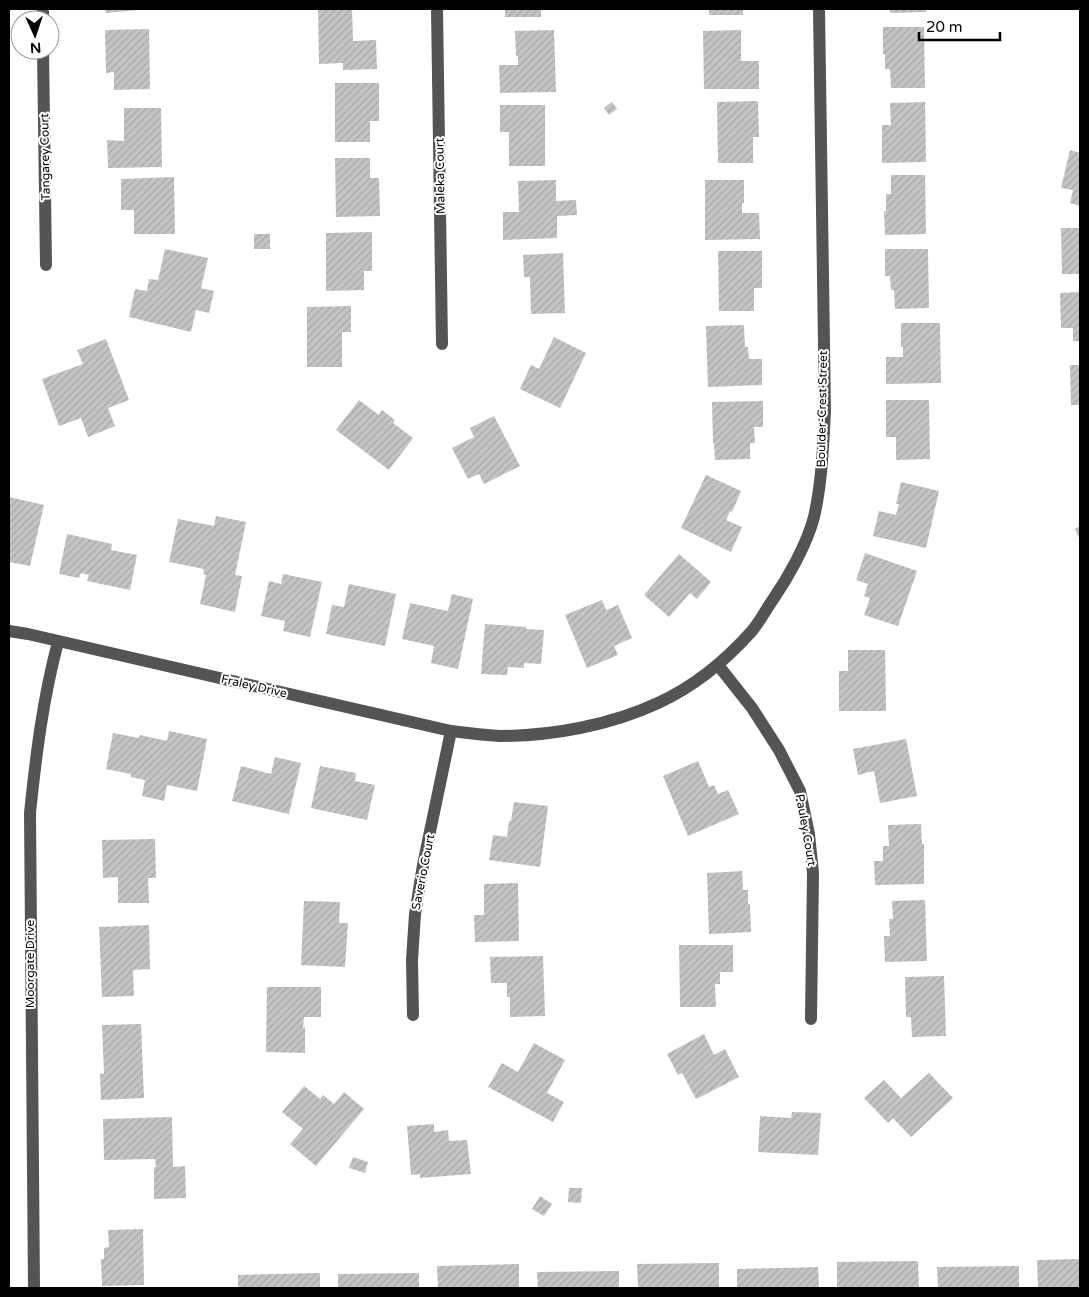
<svg xmlns="http://www.w3.org/2000/svg" width="1089" height="1297" font-family="'Varela Round',sans-serif">
  <defs>
    <pattern id="building-hatch" width="6" height="6" patternUnits="userSpaceOnUse" patternTransform="scale(1.25)"><rect width="6" height="6" fill="#c4c4c4"/><path d="M-1 1l2-2M0 6l6-6M5 7l2-2" fill="none" stroke="#a7a7a7"/></pattern>
  </defs>
  <rect width="100%" height="100%" fill="#fff"/>
  <path fill="url(#building-hatch)" d="M105,9H139V10L106,13Z
    M318,9H352L353,41L376,40L377,69L343,70V63L319,64Z
    M505,9H541V17H505Z
    M709,9H743V15H709Z
    M890,9H926V12L890,13Z
    M883,27H924L925,88H891L890,69H885V54H883Z
    M149,29L150,89L114,90V72L106,73L105,30Z
    M554,30L556,92L500,93L499,65H518V56H516L515,31Z
    M741,30V61H759V89H704L703,31Z
    M335,83H379V121H370V142H335Z
    M758,101L759,137H753V163H718L717,102Z
    M612,102L617,109L609,115L604,108Z
    M925,102L926,162L882,163V125H891L890,103Z
    M500,105H545V166H509V132H500Z
    M124,108H161L162,167L108,168L107,140L124,141Z
    M1070,150L1080,153V206L1070,203L1073,190L1061,188Z
    M335,158H370V178H379L380,216L336,217Z
    M891,175H925L926,234L885,235L884,211H886V194H891Z
    M174,177L175,234H134V210H121V179Z
    M556,180V201L576,200L577,215L557,216V238L503,240V212H519L518,181Z
    M705,180H744V203H742V213H759L760,239L705,240Z
    M1061,228H1080V274H1062Z
    M372,232V271H364V290L326,291V233Z
    M254,234H270V249H254Z
    M165,249L208,258L201,288L214,291L209,313L196,310L191,332L129,317L135,289L147,291L149,279L158,280Z
    M885,249H928L929,308L895,309L894,290H891L890,276H885Z
    M718,251H762V288H754V311H719Z
    M563,253L565,313L531,314L530,277H524L523,255Z
    M1080,292V341H1073V328H1061L1060,293Z
    M351,306V332H342V367H307V307Z
    M901,323H940L941,383L886,384V357H903V347H901Z
    M744,325L745,347H748L749,359H762V385L708,387L706,326Z
    M554,337L586,353L560,408L520,389L531,365L539,369Z
    M106,339L129,400L108,408L115,426L88,437L81,418L59,426L42,379L83,364L77,350Z
    M1070,365H1080V405H1071Z
    M359,400L379,415L382,410L395,420L393,423L413,438L389,470L336,430Z
    M886,400H929L930,459L896,460V437H886Z
    M763,401V427H754L755,443H750V459L715,460L714,443H713L712,402Z
    M494,416L520,466L484,484L479,474L468,479L452,448L474,437L470,428Z
    M706,475L741,491L732,512L730,511L726,520L742,527L731,552L681,528Z
    M901,482L939,491L926,548L873,536L879,511L896,515L899,504H896Z
    M9,497L44,505L30,566L9,562Z
    M216,516L246,522L235,575L242,576L235,612L200,604L206,575L203,574L204,569L169,562L178,519L214,526Z
    M1080,526V540L1075,529Z
    M67,534L112,544L111,550L137,555L130,590L87,581L89,575L81,573L79,578L59,574Z
    M865,553L917,571L898,626L864,615L870,598L864,596L868,584L856,580Z
    M679,554L711,582L697,599L690,593L669,617L644,595Z
    M283,574L322,582L310,637L283,631L285,621L261,616L269,581L281,584Z
    M349,584L396,594L385,646L326,634L332,605L344,607Z
    M452,594L473,599L458,669L431,663L434,646L402,639L410,603L448,611Z
    M602,600L606,610L618,605L632,638L614,646L618,655L587,668L565,615Z
    M485,624L526,627V629L544,630L541,664L524,663V668L508,667L507,675L481,674Z
    M848,650H885L886,711H839V671H848Z
    M169,731L207,739L197,791L167,785L164,801L142,796L145,780L131,777V774L106,769L113,733L139,738L140,735L167,741Z
    M906,739L917,796L880,803L874,771L858,775L853,749Z
    M275,757L301,763L289,814L232,801L241,766L271,774Z
    M698,761L709,787L714,785L718,794L728,790L739,814L688,836L663,776Z
    M320,766L356,773L355,781L375,785L367,820L311,808Z
    M514,802L548,806L540,867L489,860L493,835L507,837L509,821H511Z
    M921,824L922,844H924V884L875,885L874,861H883V846H889L888,825Z
    M155,839L156,878H148L149,903H118V877L103,878L102,840Z
    M742,871L743,890H748V904H750L751,932L709,934L707,873Z
    M518,883L519,941L475,942L474,915H484V884Z
    M925,900L927,961L885,962L884,936H890L889,919H893L892,901Z
    M304,901L340,902L339,923H348L345,967L301,965Z
    M149,925L150,969L133,970L134,996L102,997L99,927Z
    M679,945H733V972H720V984H715L716,1007H680Z
    M543,956L545,1016L510,1017V997H507V983H491L490,957Z
    M944,976L946,1036L912,1037L911,1017H906L905,977Z
    M267,987H321V1017H304L303,1028L305,1027V1053L266,1052Z
    M141,1024L144,1098L101,1100L100,1073L104,1074L102,1025Z
    M704,1034L714,1055L725,1049L739,1077L696,1099L682,1073L678,1075L667,1054Z
    M534,1043L565,1060L547,1093L564,1102L553,1122L488,1087L502,1063L518,1072Z
    M929,1073L953,1098L911,1137L893,1118L888,1123L864,1098L884,1080L901,1098Z
    M304,1086L320,1099L323,1095L334,1104L344,1092L364,1109L316,1166L290,1144L303,1129L282,1112Z
    M792,1112L821,1113L818,1155L758,1152L760,1116L791,1118Z
    M172,1117L173,1167L185,1166L186,1198L154,1199V1167H156L155,1159L104,1160L103,1119Z
    M434,1124V1132L448,1130L449,1141L467,1140L471,1174L420,1178V1174L411,1175L407,1126Z
    M353,1157L368,1162L365,1173L349,1168Z
    M569,1188H582L581,1203L568,1202Z
    M540,1196L552,1204L544,1216L532,1209Z
    M143,1229L144,1285L102,1286L101,1259H104V1248L109,1247L108,1230Z
    M1080,1259V1288H1038L1037,1260Z
    M918,1261L919,1288H837V1262Z
    M719,1263V1288H638L637,1264Z
    M519,1264V1288H438L437,1266Z
    M1019,1266V1288H938L937,1267Z
    M818,1267L819,1288H737V1269Z
    M619,1271V1288H538L537,1272Z
    M320,1273V1288H238V1275Z
    M419,1273V1288H338V1274Z"/>
  <g fill="none" stroke-linecap="round" stroke-linejoin="round">
    <path stroke="#545454" stroke-width="12" d="M43,9V20
      M437,9L442,344
      M43,50L46,265
      M9,631L28,634L451,731C467,733 484,735 500,736C552,736 611,725 658,703C693,687 725,661 751,632C759,623 765,611 772,601C788,578 807,544 814,517C822,482 823,447 825,411L819,9
      M718,665L752,708L779,750L800,791L809,834L813,873L811,1019
      M413,1015L412,960L415,914L423,865L451,731
      M34,1288L30,813C36,755 43,698 58,642"/>
  </g>
  <g text-anchor="middle" stroke-width="4" stroke-linejoin="round" paint-order="stroke">
    <g font-size="12" fill="#000" stroke="#fff">
      <text transform="translate(45 157) rotate(-91)" y="4">Tangarey Court</text>
      <text transform="translate(440 176) rotate(-91)" y="4">Maleka Court</text>
      <text transform="translate(822 409) rotate(-89)" y="4">Boulder-Crest Street</text>
      <text transform="translate(254 686) rotate(13)" y="4">Fraley Drive</text>
      <text transform="translate(806 830) rotate(80)" y="4">Pauley Court</text>
      <text transform="translate(423 872) rotate(-79)" y="4">Saverio Court</text>
      <text transform="translate(30 964) rotate(-90)" y="4">Moorgate Drive</text>
    </g>
  </g>
  <rect width="1089" height="1297" fill="none" stroke="#000000" stroke-width="20"/>
  <g transform="translate(35 35) rotate(177)"><circle r="24" fill="#ffffff" stroke="#999999"/>
  <path d="M0-4L9 19L0 12L-9 19Z" fill="#000000"/>
  <text y="-8" font-size="14" font-weight="bold" text-anchor="middle" fill="#000000">N</text>
  </g>
  <path d="M919 32v8h81v-8" fill="none" stroke="#000000" stroke-width="2.5"/>
  <text x="926" y="32" font-size="15" fill="#000000" stroke="#ffffff" stroke-width="4" paint-order="stroke">20 m</text>
</svg>
